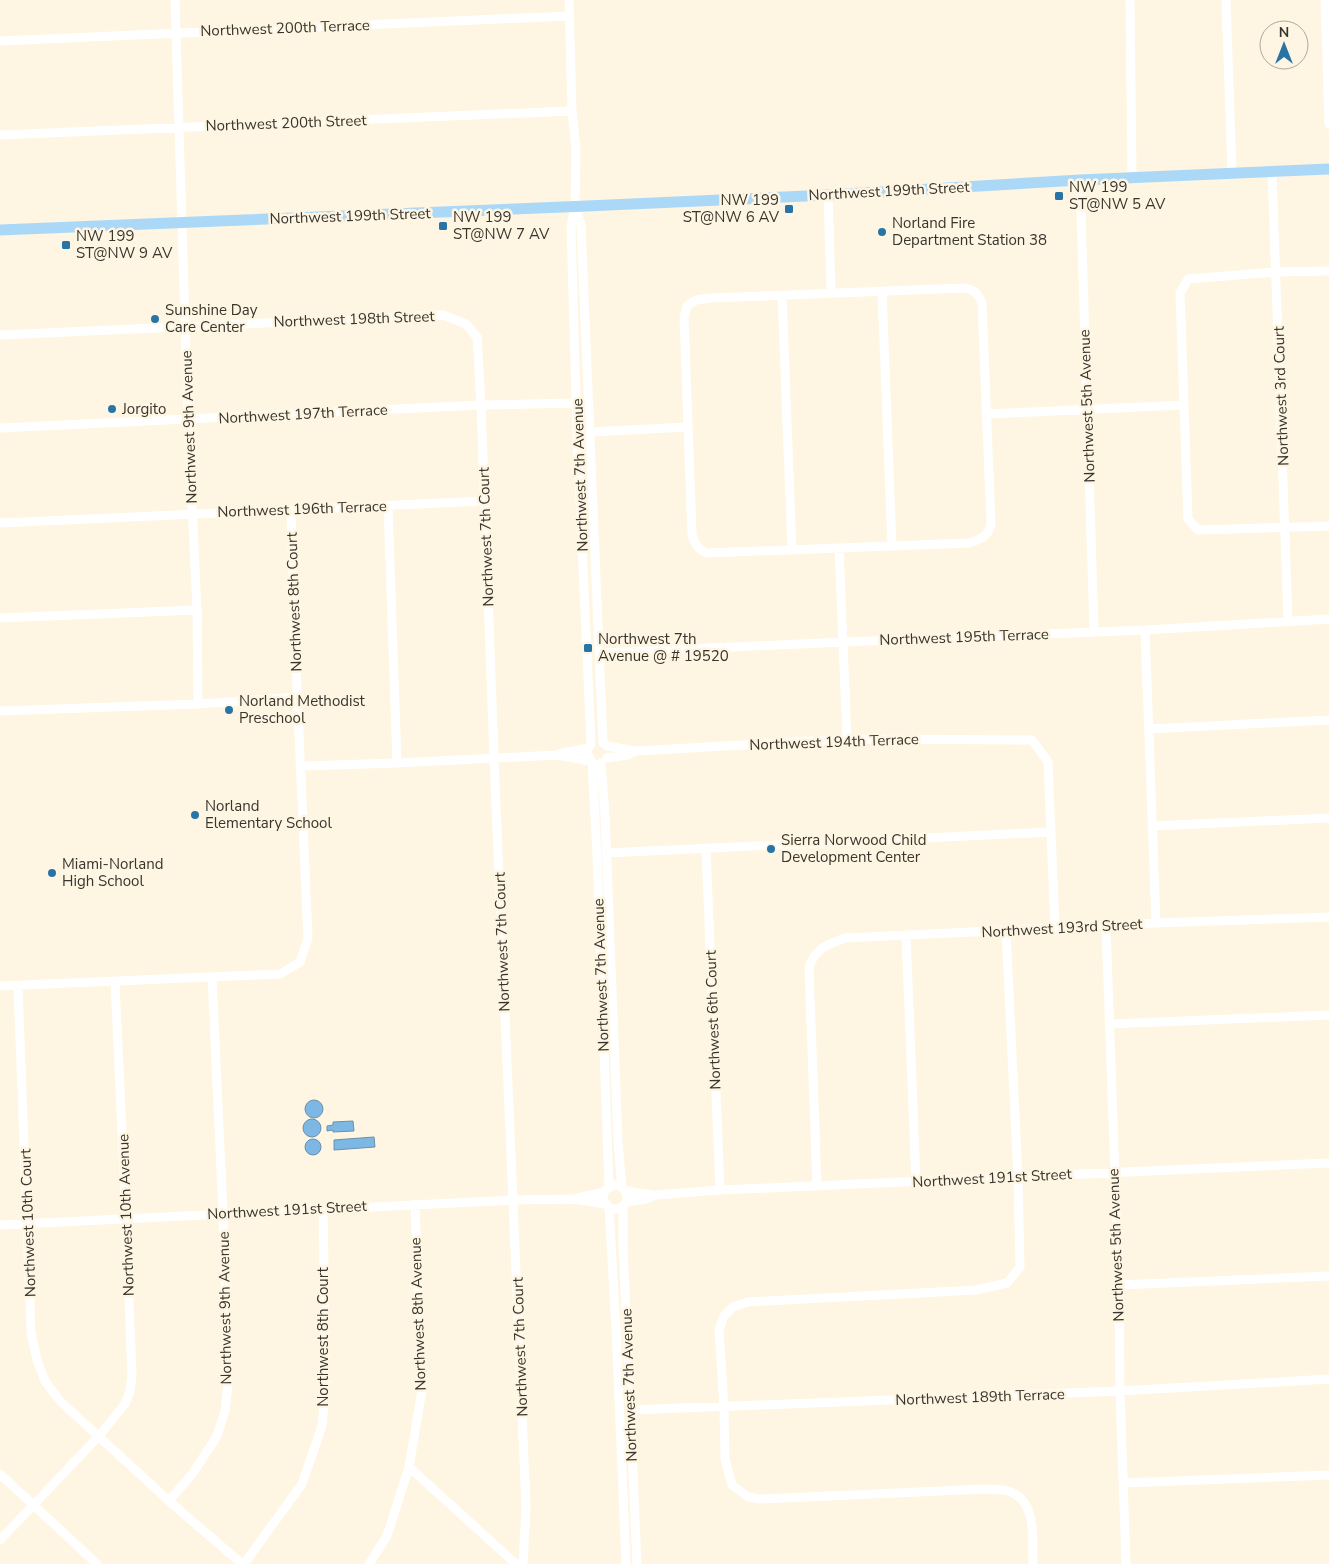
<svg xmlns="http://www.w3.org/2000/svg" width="1329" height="1564" font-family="'Nunito Sans',sans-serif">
  <rect width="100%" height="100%" fill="#fef6e2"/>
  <path fill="#7db7e3" stroke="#6990ad" d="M305 1109a9 9 0 1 1 18 0a9 9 0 1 1-18 0Z
    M303 1128a9 9 0 1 1 18 0a9 9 0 1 1-18 0Z
    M353,1121L354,1131L333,1132V1130L327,1131V1126L333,1125V1122Z
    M374,1137L375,1147L334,1150V1140Z
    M305 1147a8 8 0 1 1 16 0a8 8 0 1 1-16 0Z"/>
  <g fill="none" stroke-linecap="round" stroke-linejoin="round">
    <path stroke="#fff" stroke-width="9" d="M175,0L188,419L197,610L198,704
      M569,0L572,111L576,150L575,207L571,227L577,434L591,744L588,748L587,753L592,762L597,855L609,1188
      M1130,0L1132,178
      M1226,0L1232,173
      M1325,0L1329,124
      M0,41L569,16
      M0,135L572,111
      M1272,171L1288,621
      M1080,180L1094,631
      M828,195L831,293
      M575,207L581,225L603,743
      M1329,271L1276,272L1188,279L1180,293L1188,519L1198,530L1329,526
      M963,288C973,289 978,293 982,303L991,525C987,537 981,539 969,543L707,553C698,549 694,544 692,534L684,318L687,306L696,300L711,298Z
      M882,291L892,546
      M782,295L792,550
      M0,335L443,315L466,324L477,337L481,405L494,758L526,1507L523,1564
      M987,414L1184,405
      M0,428L481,405L577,403
      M590,432L687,427
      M388,506L397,763
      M0,523L484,501
      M839,548L847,739
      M0,618L197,610
      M1145,630L1156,923
      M600,653L844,642L1145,630L1329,619
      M0,711L198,704L297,697
      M1149,729L1329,720
      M607,746L636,751
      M558,754L588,748
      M607,758L628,755L636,751L847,739L1032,740L1048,762L1055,929
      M601,763L605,815L618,1141L622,1188
      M300,766L397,763L556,755L591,761
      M1152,826L1329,818
      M706,849L720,1190
      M607,853L1051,832
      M1106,927L1119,1285L1120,1391L1126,1564
      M1006,931L1018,1177L1020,1267L1007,1283L976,1290L747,1302L733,1307L724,1316L719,1330L724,1407L725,1459L732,1485L748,1497L760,1499L985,1489C992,1490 1001,1489 1008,1491C1038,1500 1032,1540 1033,1564
      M906,935L916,1182
      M0,986L280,974L300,962L308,938L294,620L291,510
      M18,986L31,1332L37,1360L45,1381L60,1401L169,1501L242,1564
      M1109,1024L1329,1015
      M603 1197a12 12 0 1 1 24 0a12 12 0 1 1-24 0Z
      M817,1186L809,968C814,949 828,944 845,938L1156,923L1329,917
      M625,1191L653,1195
      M577,1198L605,1192
      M626,1202L646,1199L656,1195L720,1190L1329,1163
      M623,1206V1245L637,1564
      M609,1207L616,1329L626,1564
      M0,1225L514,1200L574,1199L606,1204
      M1119,1285L1329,1276
      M630,1410L1120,1391L1329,1379
      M409,1467L516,1564
      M0,1474L97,1564
      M1124,1483L1329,1475
      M169,1501L193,1473L217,1436L225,1411L228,1385L223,1213L212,977
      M0,1540L98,1437L125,1404L130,1391L132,1376L126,1218L115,982
      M244,1564L302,1484L322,1426L326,1381L323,1209
      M369,1564L387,1536L409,1467L422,1390L415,1204"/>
    <path stroke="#acd8f8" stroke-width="11" d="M0,230L587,206L828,195L1080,180L1329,169"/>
  </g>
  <g fill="#2874a7" stroke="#fef6e2" stroke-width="2">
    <rect x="1054" y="191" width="10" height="10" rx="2.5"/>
    <rect x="784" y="204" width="10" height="10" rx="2.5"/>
    <rect x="438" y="221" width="10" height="10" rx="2.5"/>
    <circle cx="882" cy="232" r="5"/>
    <rect x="61" y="240" width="10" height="10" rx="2.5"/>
    <circle cx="155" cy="319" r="5"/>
    <circle cx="112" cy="409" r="5"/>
    <rect x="583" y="643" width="10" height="10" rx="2.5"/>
    <circle cx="229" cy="710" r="5"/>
    <circle cx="195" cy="815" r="5"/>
    <circle cx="771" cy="849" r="5"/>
    <circle cx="52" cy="873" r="5"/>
  </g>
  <g text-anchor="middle" stroke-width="5" stroke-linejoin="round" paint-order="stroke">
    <g font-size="15" fill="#39352e" stroke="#fef6e2">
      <text transform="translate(285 28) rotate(-2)" y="5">Northwest 200th Terrace</text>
      <text transform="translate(286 123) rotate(-2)" y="5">Northwest 200th Street</text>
      <text transform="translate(889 191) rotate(-3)" y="5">Northwest 199th Street</text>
      <text transform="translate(350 216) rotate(-2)" y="5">Northwest 199th Street</text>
      <text transform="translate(354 319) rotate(-2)" y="5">Northwest 198th Street</text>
      <text transform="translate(1281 396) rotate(-92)" y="5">Northwest 3rd Court</text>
      <text transform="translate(1087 406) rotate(-92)" y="5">Northwest 5th Avenue</text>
      <text transform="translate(303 414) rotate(-3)" y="5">Northwest 197th Terrace</text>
      <text transform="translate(189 427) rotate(-92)" y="5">Northwest 9th Avenue</text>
      <text transform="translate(580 475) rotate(-92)" y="5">Northwest 7th Avenue</text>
      <text transform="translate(302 509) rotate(-2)" y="5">Northwest 196th Terrace</text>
      <text transform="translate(486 537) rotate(-92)" y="5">Northwest 7th Court</text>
      <text transform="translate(294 602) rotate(-92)" y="5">Northwest 8th Court</text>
      <text transform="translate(964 637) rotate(-2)" y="5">Northwest 195th Terrace</text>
      <text transform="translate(834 742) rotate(-2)" y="5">Northwest 194th Terrace</text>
      <text transform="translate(1062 928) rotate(-3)" y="5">Northwest 193rd Street</text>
      <text transform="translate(502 942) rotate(-92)" y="5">Northwest 7th Court</text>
      <text transform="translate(601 975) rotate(-92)" y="5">Northwest 7th Avenue</text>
      <text transform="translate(713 1020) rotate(-92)" y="5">Northwest 6th Court</text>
      <text transform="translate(992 1178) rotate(-3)" y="5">Northwest 191st Street</text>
      <text transform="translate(287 1210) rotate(-3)" y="5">Northwest 191st Street</text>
      <text transform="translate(126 1215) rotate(-92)" y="5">Northwest 10th Avenue</text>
      <text transform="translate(28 1223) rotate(-92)" y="5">Northwest 10th Court</text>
      <text transform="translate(1116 1245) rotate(-92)" y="5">Northwest 5th Avenue</text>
      <text transform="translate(225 1308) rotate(-91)" y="5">Northwest 9th Avenue</text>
      <text transform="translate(418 1314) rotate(-92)" y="5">Northwest 8th Avenue</text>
      <text transform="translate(323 1337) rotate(-90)" y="5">Northwest 8th Court</text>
      <text transform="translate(520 1347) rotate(-92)" y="5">Northwest 7th Court</text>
      <text transform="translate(629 1385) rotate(-92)" y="5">Northwest 7th Avenue</text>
      <text transform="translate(980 1397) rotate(-2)" y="5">Northwest 189th Terrace</text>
    </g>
    <g font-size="15" fill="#39352e" stroke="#fef6e2" text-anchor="start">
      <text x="1069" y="192">NW 199<tspan x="1069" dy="17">ST@NW 5 AV</tspan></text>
      <text x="779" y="205" text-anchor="end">NW 199<tspan x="779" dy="17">ST@NW 6 AV</tspan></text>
      <text x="453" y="222">NW 199<tspan x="453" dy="17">ST@NW 7 AV</tspan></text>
      <text x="892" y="228">Norland Fire<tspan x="892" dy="17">Department Station 38</tspan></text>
      <text x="76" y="241">NW 199<tspan x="76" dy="17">ST@NW 9 AV</tspan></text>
      <text x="165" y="315">Sunshine Day<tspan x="165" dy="17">Care Center</tspan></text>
      <text x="122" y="414">Jorgito</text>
      <text x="598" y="644">Northwest 7th<tspan x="598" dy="17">Avenue @ # 19520</tspan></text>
      <text x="239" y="706">Norland Methodist<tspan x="239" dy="17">Preschool</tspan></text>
      <text x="205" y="811">Norland<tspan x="205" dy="17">Elementary School</tspan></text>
      <text x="781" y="845">Sierra Norwood Child<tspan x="781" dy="17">Development Center</tspan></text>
      <text x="62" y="869">Miami-Norland<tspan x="62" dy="17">High School</tspan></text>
    </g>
  </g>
  <g transform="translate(1284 45)"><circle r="24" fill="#fef6e2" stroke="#afa99a"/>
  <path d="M0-4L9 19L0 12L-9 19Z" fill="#2874a7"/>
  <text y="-8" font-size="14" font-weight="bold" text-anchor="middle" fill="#39352e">N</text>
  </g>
</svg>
